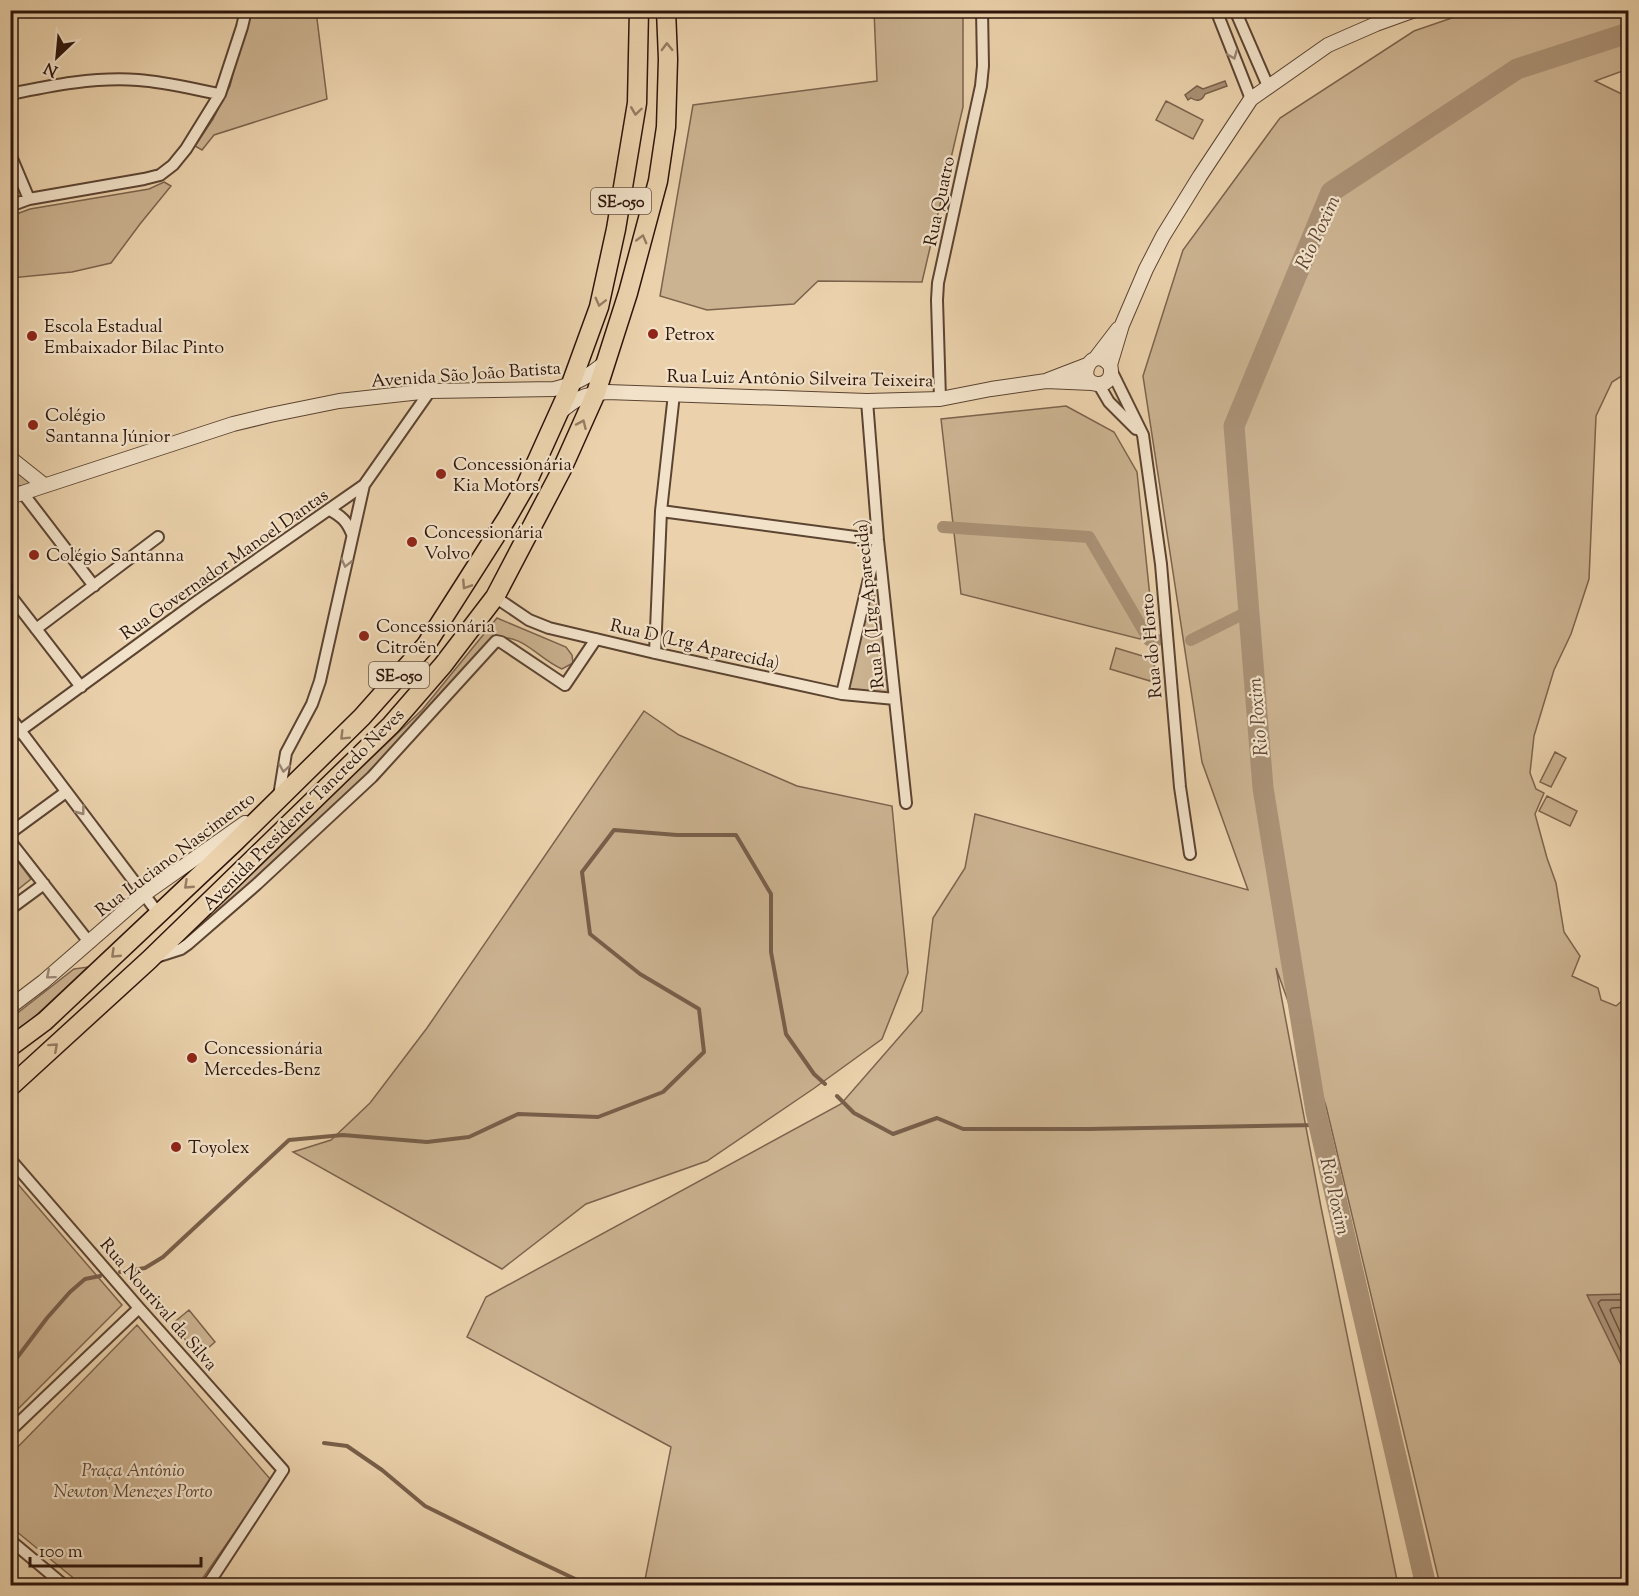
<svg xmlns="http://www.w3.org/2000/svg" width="1639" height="1596" font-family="'Sorts Mill Goudy',serif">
  <rect width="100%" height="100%" fill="#ebd2ac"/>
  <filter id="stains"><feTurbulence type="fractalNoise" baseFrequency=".00333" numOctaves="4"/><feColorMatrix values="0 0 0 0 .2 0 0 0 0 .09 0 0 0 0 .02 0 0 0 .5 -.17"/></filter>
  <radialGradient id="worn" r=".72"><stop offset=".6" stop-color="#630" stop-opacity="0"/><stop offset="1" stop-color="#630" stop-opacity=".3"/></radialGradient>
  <path fill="#cbb290" stroke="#7c634d" stroke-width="1.5" d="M249,11H316L327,99L214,135L202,150L195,146L213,119L230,86Z
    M874,11H963V107L922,282L818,281L794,304L707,310L660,296L693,105L877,81Z
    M1472,11H1628V69L1595,81L1628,97V372L1612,382L1596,416L1589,579L1571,634L1554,670L1534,736L1530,773L1536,789L1544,793L1535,814L1547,858L1556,883L1564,932L1580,956L1572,976L1598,988L1601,1000L1616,1006L1623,1000L1628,1002V1585H1440L1326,1106L1276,968L1321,1207L1398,1585H644L671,1447L467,1337L486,1297L841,1104L922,1011L933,918L965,868L975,814L1248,890L1202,762L1143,376L1183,250L1280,118L1414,31Z
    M1166,101L1203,120L1193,139L1156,120Z
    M164,182L171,186L140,224L111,263L72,272L11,278V216L30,209L149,189Z
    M1066,406L1114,432L1137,472L1153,626L1140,639L961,594L941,419Z
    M11,466L33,484L11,491Z
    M872,581L892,694L848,690Z
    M497,618L566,647L572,655L573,663L562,669C537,658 523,633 493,638L425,719L184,945L180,939L422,710Z
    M1116,648L1156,660L1150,681L1110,669Z
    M644,711L679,735L797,786L892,806L908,973L882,1039L813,1089L707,1161L586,1204L502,1269L293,1152L331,1140L370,1103L427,1028Z
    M1555,752L1566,758L1551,787L1540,782Z
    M1547,796L1577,811L1570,826L1539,811Z
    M11,852L31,879L11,895H10Z
    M88,967L11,1039V1018L74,969Z
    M10,1175L122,1305L11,1416H10Z
    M189,1310L215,1342L199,1356L172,1324Z
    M137,1325L271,1480L198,1585H82L11,1527L10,1455Z"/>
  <path fill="#aa9175" stroke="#785f4a" stroke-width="1.5" d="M1225,81L1227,86L1205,94C1202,101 1197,102 1191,98L1188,100L1185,95L1197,86L1203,89Z
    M1628,1294V1379L1587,1295Z"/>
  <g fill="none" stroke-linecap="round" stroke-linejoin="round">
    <path stroke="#6c5240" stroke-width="1.5" d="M1628,1300H1601L1598,1303L1628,1366
      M1628,1307L1612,1308L1610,1310L1628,1349"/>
    <path stroke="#785f4a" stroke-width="4" d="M837,1096L854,1113L893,1134L937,1118L963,1129H1088L1319,1125
      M120,1272L145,1268L163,1257L289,1140L343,1135L427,1142L469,1137L518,1114L598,1117L663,1092L704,1052L699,1009L640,974L590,934L582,872L614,830L677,835H736L771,894V952L786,1034L814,1074L825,1084
      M10,1367L47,1318L70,1292L85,1279L100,1276
      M324,1443L347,1446L382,1470L425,1506L516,1551L590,1586"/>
    <path stroke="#aa9175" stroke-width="12" d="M943,527L1089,537L1149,640H1158
      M1191,640L1249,611"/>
    <path stroke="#aa9175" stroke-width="21" d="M1426,1586L1316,1112L1263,788L1234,426L1331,192L1517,69L1628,33"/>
    <g stroke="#5c4432" stroke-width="14">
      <path id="minor" d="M1216,10L1251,99
        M1235,10L1268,86
        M10,94C53,85 95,77 138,80C166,82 193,89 220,94
        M10,154L29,199
        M10,206L29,199L144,179L160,175L173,165L186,149L220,94L242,27L246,10
        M1112,372L1143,435L1161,564L1180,787L1190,854
        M1099,385L1109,402L1136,429
        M940,399L937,300L938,283L981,86L983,66L982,10
        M867,401L878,540L906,803
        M22,492L94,586
        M330,510C341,516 347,521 352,534
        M661,511L878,540L842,694
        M10,595L81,687
        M495,597L529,620L549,628L655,653L842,694L895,699
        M36,629L158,537
        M655,653L661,511L674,394
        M10,717L158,913
        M10,738L199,600L364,485L430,391
        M279,796L286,753L312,704L320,681L364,485
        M10,833L66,792
        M10,841L89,942
        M10,909L44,884
        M156,957L181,949L188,944L257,884L372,777L496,641L501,642L565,685L596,639
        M10,1159L139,1308L283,1470L207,1586
        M10,1431L139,1308
        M10,1540L65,1586"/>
    </g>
    <g stroke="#5c4432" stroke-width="16">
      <path id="tertiary" d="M1095,359L1118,329
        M1110,365C1091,343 1075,382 1097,384C1109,385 1113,375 1110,365L1122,325L1146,269L1163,236L1200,176L1251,99L1328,45L1376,24L1415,10
        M1048,380L1087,365
        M559,413C578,397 583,395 607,392L867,401L940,399L991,389L1046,381L1092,383
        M10,458L44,485
        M10,497L233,424L270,415L339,401L430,391L554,389C576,384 589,376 606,362
        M10,1007L43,982L143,895L245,823"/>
    </g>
    <g stroke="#2d140a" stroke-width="21">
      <path id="primary" d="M10,1047L45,1021L235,842L362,717L426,645L507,518L526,485L568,392L599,307L616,229L637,103L639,10
        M10,1087L149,960L391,725L443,665L495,597L562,469L596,393L628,293L658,181L666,127L668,59L666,10"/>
    </g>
    <use href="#minor" stroke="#f2e2c9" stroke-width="10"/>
    <use href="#tertiary" stroke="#f2e2c9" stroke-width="14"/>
    <use href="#primary" stroke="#ebd2ac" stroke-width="18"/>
  </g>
  <defs><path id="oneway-chevron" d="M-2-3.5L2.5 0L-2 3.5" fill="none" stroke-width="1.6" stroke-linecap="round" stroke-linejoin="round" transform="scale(1.5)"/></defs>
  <g stroke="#967c63">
    <use href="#oneway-chevron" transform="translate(667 47) rotate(-91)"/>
    <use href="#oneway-chevron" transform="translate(636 111) rotate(98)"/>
    <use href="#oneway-chevron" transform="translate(642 239) rotate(-75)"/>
    <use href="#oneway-chevron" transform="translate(600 302) rotate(104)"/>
    <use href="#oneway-chevron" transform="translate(582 424) rotate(-66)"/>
    <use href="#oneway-chevron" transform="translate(466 585) rotate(123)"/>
    <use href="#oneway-chevron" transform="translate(344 736) rotate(135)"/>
    <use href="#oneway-chevron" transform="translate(188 885) rotate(137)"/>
    <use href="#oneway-chevron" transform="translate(115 954) rotate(136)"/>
    <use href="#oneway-chevron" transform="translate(54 1047) rotate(-42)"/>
  </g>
  <g stroke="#998573">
    <use href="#oneway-chevron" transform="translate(1233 55) rotate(68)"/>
    <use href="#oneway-chevron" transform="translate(346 563) rotate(103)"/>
    <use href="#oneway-chevron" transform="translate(284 768) rotate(99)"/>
    <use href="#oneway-chevron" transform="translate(81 811) rotate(53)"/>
    <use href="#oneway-chevron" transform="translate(50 975) rotate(140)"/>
  </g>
  <g fill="#8f2418" stroke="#f2e2c9" stroke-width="2">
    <circle cx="653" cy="334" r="6"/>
    <circle cx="32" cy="336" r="6"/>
    <circle cx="33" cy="425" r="6"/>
    <circle cx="441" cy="474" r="6"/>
    <circle cx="412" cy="542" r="6"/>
    <circle cx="34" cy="555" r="6"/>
    <circle cx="364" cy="636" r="6"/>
    <circle cx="192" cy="1058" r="6"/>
    <circle cx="176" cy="1147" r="6"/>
  </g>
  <g text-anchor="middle" stroke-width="4.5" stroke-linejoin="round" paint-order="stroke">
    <g fill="#f2e2c9" stroke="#685243" stroke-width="1.5">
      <rect x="591" y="188" width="60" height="26" rx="4.5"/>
      <rect x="369" y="662" width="60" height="26" rx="4.5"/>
    </g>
    <g font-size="16" font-weight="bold" fill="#2d140a">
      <text x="621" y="207">SE-050</text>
      <text x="399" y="681">SE-050</text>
    </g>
    <g font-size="18" fill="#2d140a" stroke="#f2e2c9">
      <text transform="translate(939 201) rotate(-78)" y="6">Rua Quatro</text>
      <text transform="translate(466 374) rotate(-4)" y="6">Avenida São João Batista</text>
      <text transform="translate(800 378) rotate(1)" y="6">Rua Luiz Antônio Silveira Teixeira</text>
      <text transform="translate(224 564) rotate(-35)" y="6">Rua Governador Manoel Dantas</text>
      <text transform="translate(869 604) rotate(-96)" y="6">Rua B (Lrg Aparecida)</text>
      <text transform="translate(695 644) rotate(13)" y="6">Rua D (Lrg Aparecida)</text>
      <text transform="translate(1151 646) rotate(-95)" y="6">Rua do Horto</text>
      <text transform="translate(303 809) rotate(-45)" y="6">Avenida Presidente Tancredo Neves</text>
      <text transform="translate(175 854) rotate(-37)" y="6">Rua Luciano Nascimento</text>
      <text transform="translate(159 1304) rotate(49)" y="6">Rua Nourival da Silva</text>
    </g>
    <g font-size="18" fill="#2d140a" stroke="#f2e2c9" text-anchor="start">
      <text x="44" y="332">Escola Estadual<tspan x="44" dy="21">Embaixador Bilac Pinto</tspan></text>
      <text x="665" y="340">Petrox</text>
      <text x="45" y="421">Colégio<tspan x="45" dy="21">Santanna Júnior</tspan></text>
      <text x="453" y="470">Concessionária<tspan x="453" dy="21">Kia Motors</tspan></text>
      <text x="424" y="538">Concessionária<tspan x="424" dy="21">Volvo</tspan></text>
      <text x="46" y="561">Colégio Santanna</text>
      <text x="376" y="632">Concessionária<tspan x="376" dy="21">Citroën</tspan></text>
      <text x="204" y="1054">Concessionária<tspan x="204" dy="21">Mercedes-Benz</tspan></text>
      <text x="188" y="1153">Toyolex</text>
    </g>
    <g font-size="18" font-style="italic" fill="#5c4332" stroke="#f2e2c9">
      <text x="133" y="1476">Praça Antônio<tspan x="133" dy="21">Newton Menezes Porto</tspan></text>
    </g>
    <g font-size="20" font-style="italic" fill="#5f4635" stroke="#f2e2c9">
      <text transform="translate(1317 232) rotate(-65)" y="7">Rio Poxim</text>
      <text transform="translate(1257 717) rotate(-95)" y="7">Rio Poxim</text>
      <text transform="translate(1336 1196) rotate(77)" y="7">Rio Poxim</text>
    </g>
  </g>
  <rect width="1639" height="1596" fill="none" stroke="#ebd2ac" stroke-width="36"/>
  <rect x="12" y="12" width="1615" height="1572" fill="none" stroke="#2d140a" stroke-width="3"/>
  <rect x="18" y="18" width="1603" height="1560" fill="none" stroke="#2d140a" stroke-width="1.5"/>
  <g transform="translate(57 57) rotate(206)" stroke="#f2e2c9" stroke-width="4.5" paint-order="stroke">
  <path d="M0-4.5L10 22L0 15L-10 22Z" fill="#2d140a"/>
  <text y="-9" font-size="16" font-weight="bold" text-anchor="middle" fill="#2d140a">N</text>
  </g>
  <path d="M30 1557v9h171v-9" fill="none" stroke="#2d140a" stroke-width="3"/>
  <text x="39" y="1557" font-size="18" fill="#2d140a" stroke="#f2e2c9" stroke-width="4.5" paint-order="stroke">100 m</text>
  <rect width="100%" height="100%" filter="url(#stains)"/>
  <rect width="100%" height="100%" fill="url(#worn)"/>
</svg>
